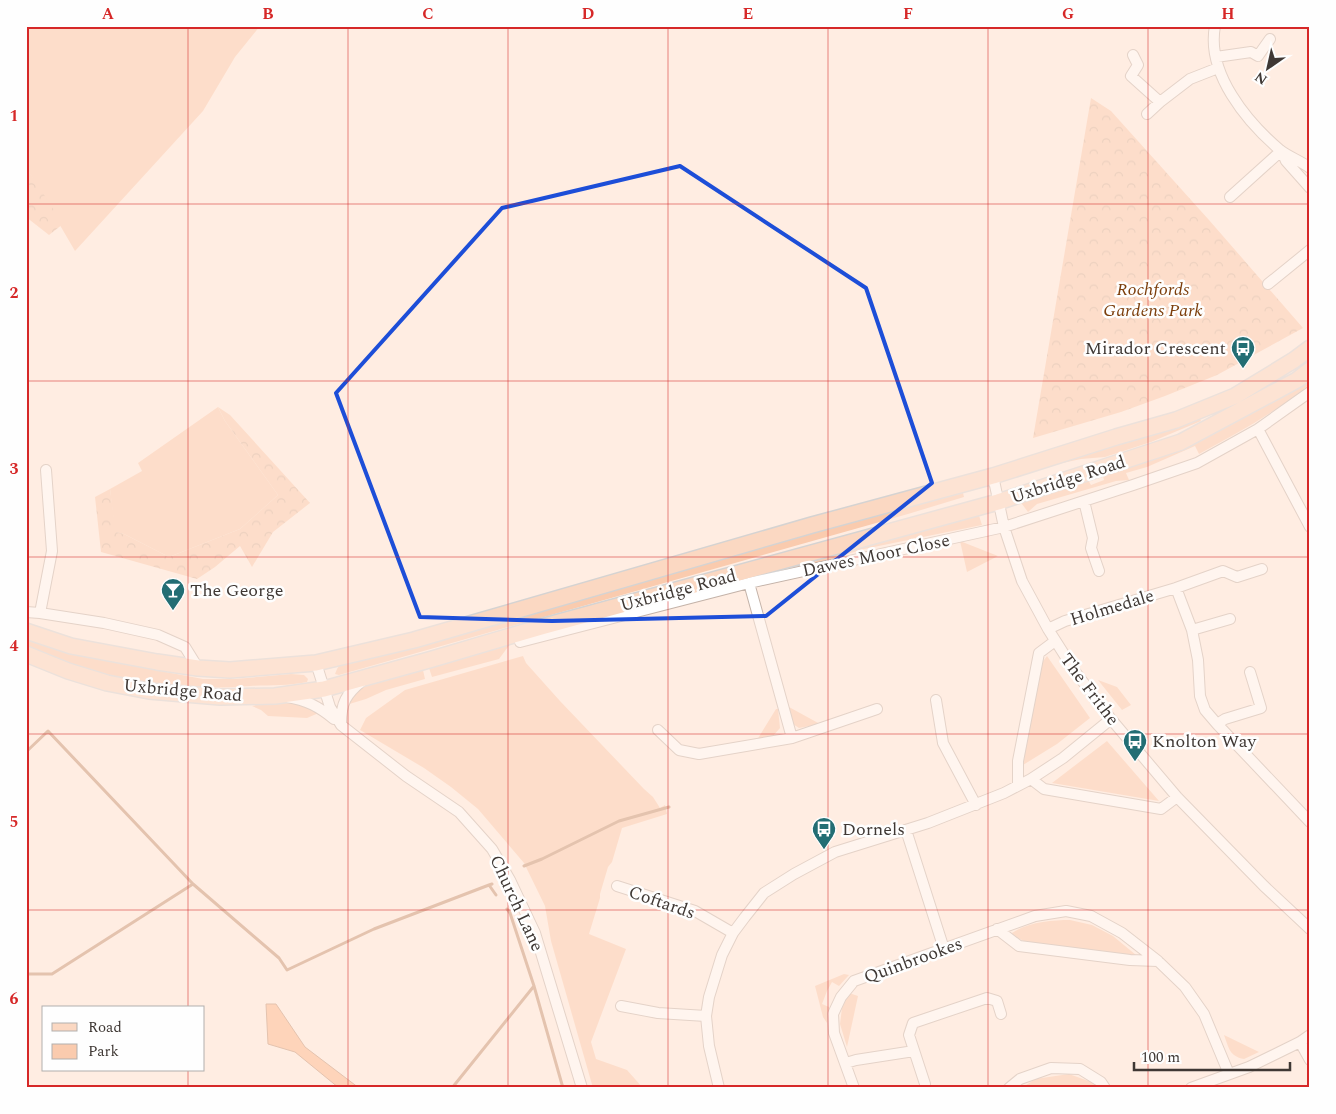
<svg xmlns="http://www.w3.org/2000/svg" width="1336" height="1114" font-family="Spectral,serif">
  <defs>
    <pattern id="forest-crowns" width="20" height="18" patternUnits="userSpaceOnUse" patternTransform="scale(1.25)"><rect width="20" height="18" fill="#facbae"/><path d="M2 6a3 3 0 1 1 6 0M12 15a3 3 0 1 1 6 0" fill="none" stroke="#d7af96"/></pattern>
  </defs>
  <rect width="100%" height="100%" fill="#ffede2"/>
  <path fill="#facbae" d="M26,26H260L235,57L203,111L75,251L26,167Z
    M1310,373V384C1276,412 1238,433 1199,454L1195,446L1147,467L1126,473L1129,480L1116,481L1037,504L1028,512L1019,500L1088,480L1091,485L1104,480L1103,476L1143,458Z
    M218,407L225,421L278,495L240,529L169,557L124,534L115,532L110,489L142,471L138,463Z
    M1198,414L1201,421L1151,442L1105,457L1081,459L1025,471Z
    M963,493L964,497L908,514L339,675L335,674L337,669L341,663L835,526Z
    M976,506L982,525L864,549L790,571L547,632Z
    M960,541L998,556L967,572Z
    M26,639L59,650L97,659L203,679H235L291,674L304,675L308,679L307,682C288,686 269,685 250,686C193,690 134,687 80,668C62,662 44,654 26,647Z
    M511,643L499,659L432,677L429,668Z
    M523,656L526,663L560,701L644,789L653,797L660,808L665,805L667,814L622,828L612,862L608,867L600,894V898L589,934L626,949L591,1042L596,1059L627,1070L643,1088H593L551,941L545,906L524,863L478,809L451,787L424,768L360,730L366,718L405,690Z
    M1047,656L1090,718L1057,744L1023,765L1041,664Z
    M423,670L425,679L386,690L366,699L346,705L356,689L366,685Z
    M1098,680L1117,687L1131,705L1122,710Z
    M292,702L321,712L307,718L268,716L261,710L252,706L267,703Z
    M787,707H789L820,724L799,728L793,724Z
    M776,709H778L780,728L773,736L757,740Z
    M1107,741L1159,801L1052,783Z
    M1070,920L1092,925L1113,936L1136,955L1134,959L1128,961L1024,941L1013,936L1012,933C1028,922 1052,920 1070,920Z
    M844,974L849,975L839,986L832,982L827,991L822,1004L829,1007L827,1023L823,1017L815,986Z
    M849,993L858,996L847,1047L840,1024L842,1008Z
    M1224,1035L1259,1052L1244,1059C1229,1056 1229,1048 1224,1035Z
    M1069,1074L1094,1083L1098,1088H1022L1035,1079Z"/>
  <path fill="url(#forest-crowns)" d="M1091,98L1111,111L1209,220L1303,328L1217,375L1165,396L1121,412L1033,438Z
    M26,167L63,224L49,235L26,217Z
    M218,407L230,415L310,503L273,532L252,567L240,546L215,567L197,579L101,552L95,497L110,489L116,532L124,534L169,557L240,529L278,495L225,421Z"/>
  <path fill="#fcb68a" stroke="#c39070" d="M266,1004H276L305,1047L359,1088H339L295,1052L268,1044Z"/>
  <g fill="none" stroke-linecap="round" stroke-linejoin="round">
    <path stroke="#c39070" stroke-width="3" d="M26,752L48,731L193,884
      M524,866L542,859L619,821L669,807
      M492,884L489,885L496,895
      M507,909L510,913L534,986L563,1088
      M26,974H52L193,884L279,958L287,970L374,929L489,885
      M452,1088L534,986"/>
    <g stroke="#c4b3a9" stroke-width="12">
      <path id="street" d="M1215,26C1206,73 1247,122 1280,150C1289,157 1301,161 1310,168
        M1133,55L1138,65L1131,76L1160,102
        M1216,57L1251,52L1258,56L1270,39
        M1147,114L1160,102L1190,79L1218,68
        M1282,152L1286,161L1310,188
        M1230,197L1281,151
        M1268,284L1310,250
        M1258,429L1310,527
        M993,476L1004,527L1022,581L1048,629L1074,670L1111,719L1177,797L1264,886L1310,929
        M1084,501L1093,538L1091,548L1099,571
        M749,583L792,738
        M1176,588L1192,630L1198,660L1200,696L1205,710L1217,724L1310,822
        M26,612L40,613L104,623L158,635L185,647L198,668
        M40,613L52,551L46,470
        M1048,629L1065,621L1176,588L1223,571L1237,577L1262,569
        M1192,630L1230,619
        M520,642L749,583L1004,527L1133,485L1197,463L1258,429L1310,392
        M316,663L330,707L341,725L406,776L459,812L492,849L510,880L535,933L582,1088
        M287,697C307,700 319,707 334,719
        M936,700L943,743L976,805
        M341,724C341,703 346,694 362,681
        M1217,724L1225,719L1261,708L1250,672
        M658,730L679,750L699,754L792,738L877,709
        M1031,779L1044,789L1161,809L1177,797
        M1018,785V761L1039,653L1055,641
        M906,830L944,949
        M617,886L695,911L733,933
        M997,929L1019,946L1130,960L1158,961
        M621,1006L658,1013L706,1016
        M1300,1042L1310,1060
        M846,1063L856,1060L914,1051
        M925,1084L909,1035L913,1023L987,998L997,1001L1001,1014
        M719,1088L709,1046L706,1016L709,997L722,955L733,933L745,917L764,893L794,874L835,852L928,823L1004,793L1031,779L1063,758L1111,719
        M854,1088L834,1033L833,1014L841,997L854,981L1035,916L1066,911L1091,916L1122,933L1158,961L1185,987L1204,1014L1229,1074
        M1009,1088L1020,1079L1051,1068L1080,1069L1101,1082L1105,1088
        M1191,1088L1249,1067L1300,1042L1310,1035"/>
    </g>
    <g stroke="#d5d3d2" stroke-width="18">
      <path id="primary" d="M26,631L71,646L157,662L198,668L230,670L316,663L414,640L812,525L993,476L1116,437L1176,420L1235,396L1294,360L1310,348
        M26,654L68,671L107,683L149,691L220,697L275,696L324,689L429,660L541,627L998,502L1181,442L1297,380L1310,370"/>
    </g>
    <use href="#street" stroke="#fff" stroke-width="10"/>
    <use href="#primary" stroke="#fbd8c2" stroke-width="15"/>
  </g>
  <path d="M0 0H1336V1114H0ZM680,166L866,288L932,483L766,616L552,621L420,617L336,393L502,208Z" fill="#ffede2" fill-opacity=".55" fill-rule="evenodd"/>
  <path fill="none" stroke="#1d4ed8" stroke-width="4" stroke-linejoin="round" d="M680,166L866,288L932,483L766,616L552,621L420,617L336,393L502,208Z"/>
  <path fill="none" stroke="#d62828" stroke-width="1" stroke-opacity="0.55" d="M188,26V1008M348,26V1088M508,26V1088M668,26V1088M828,26V1088M988,26V1088M1148,26V1088M26,204H1310M26,381H1310M26,557H1310M26,734H1310M26,910H1310M188,1070V1088"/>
  <defs>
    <g id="bus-pin" transform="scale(1.25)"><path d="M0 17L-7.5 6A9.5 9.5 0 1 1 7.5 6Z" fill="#236e74" stroke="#fefefe"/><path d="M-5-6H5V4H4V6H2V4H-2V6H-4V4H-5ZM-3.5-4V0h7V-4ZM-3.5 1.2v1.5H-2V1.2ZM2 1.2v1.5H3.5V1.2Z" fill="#fff"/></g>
    <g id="bar-pin" transform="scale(1.25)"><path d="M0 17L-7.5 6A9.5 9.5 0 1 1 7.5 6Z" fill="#236e74" stroke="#fefefe"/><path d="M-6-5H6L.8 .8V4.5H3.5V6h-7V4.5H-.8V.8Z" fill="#fff"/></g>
  </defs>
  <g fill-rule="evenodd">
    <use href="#bus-pin" x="1243" y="348"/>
    <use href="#bar-pin" x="173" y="590"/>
    <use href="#bus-pin" x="1135" y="741"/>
    <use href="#bus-pin" x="824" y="829"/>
  </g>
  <g text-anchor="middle" stroke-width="5" stroke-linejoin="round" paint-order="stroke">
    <g font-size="18" font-style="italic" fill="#7c3e0b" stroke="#fefefe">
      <text x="1153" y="295">Rochfords<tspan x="1153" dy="21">Gardens Park</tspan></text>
    </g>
    <g font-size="18" fill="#3f3834" stroke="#fefefe" text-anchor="start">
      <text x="1226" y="354" text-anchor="end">Mirador Crescent</text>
      <text x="190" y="596">The George</text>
      <text x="1152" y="747">Knolton Way</text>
      <text x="842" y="835">Dornels</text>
    </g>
    <g font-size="18" fill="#3f3834" stroke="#fefefe">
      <text transform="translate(1068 479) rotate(-18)" y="6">Uxbridge Road</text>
      <text transform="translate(876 555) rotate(-12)" y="6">Dawes Moor Close</text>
      <text transform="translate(678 590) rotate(-15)" y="6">Uxbridge Road</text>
      <text transform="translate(1112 607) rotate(-17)" y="6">Holmedale</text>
      <text transform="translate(1090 689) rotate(53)" y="6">The Frithe</text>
      <text transform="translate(183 690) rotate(5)" y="6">Uxbridge Road</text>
      <text transform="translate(662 902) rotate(19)" y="6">Coftards</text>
      <text transform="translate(517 903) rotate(65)" y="6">Church Lane</text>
      <text transform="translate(913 960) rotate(-20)" y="6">Quinbrookes</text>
    </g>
  </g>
  <rect width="1336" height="1114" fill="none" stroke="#fefefe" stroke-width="55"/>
  <rect x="42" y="1006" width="162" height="65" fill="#fefefe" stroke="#b2afad"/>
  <rect x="52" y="1023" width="25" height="8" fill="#fbd8c2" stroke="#b2afad"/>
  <text x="88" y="1032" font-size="15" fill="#3f3834">Road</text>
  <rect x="52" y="1044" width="25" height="15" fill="#facbae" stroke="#b2afad"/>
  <text x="88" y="1056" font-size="15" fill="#3f3834">Park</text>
  <g transform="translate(1268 68) rotate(214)" stroke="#fefefe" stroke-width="4" paint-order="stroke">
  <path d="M0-4L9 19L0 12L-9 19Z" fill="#3f3834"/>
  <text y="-8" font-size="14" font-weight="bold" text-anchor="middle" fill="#3f3834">N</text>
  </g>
  <path d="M1134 1062v8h156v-8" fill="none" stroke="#3f3834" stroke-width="2.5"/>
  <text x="1141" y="1062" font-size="15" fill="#3f3834" stroke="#fefefe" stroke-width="4" paint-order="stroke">100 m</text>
  <rect x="28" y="28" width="1280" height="1058" fill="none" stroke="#d62828" stroke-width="2"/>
  <g font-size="16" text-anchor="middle" font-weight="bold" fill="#d62828">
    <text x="108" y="19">A</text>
    <text x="268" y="19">B</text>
    <text x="428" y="19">C</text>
    <text x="588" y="19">D</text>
    <text x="748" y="19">E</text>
    <text x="908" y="19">F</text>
    <text x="1068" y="19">G</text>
    <text x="1228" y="19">H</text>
    <text x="14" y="121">1</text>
    <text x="14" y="298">2</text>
    <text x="14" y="474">3</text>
    <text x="14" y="651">4</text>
    <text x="14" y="827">5</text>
    <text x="14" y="1004">6</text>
  </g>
</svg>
